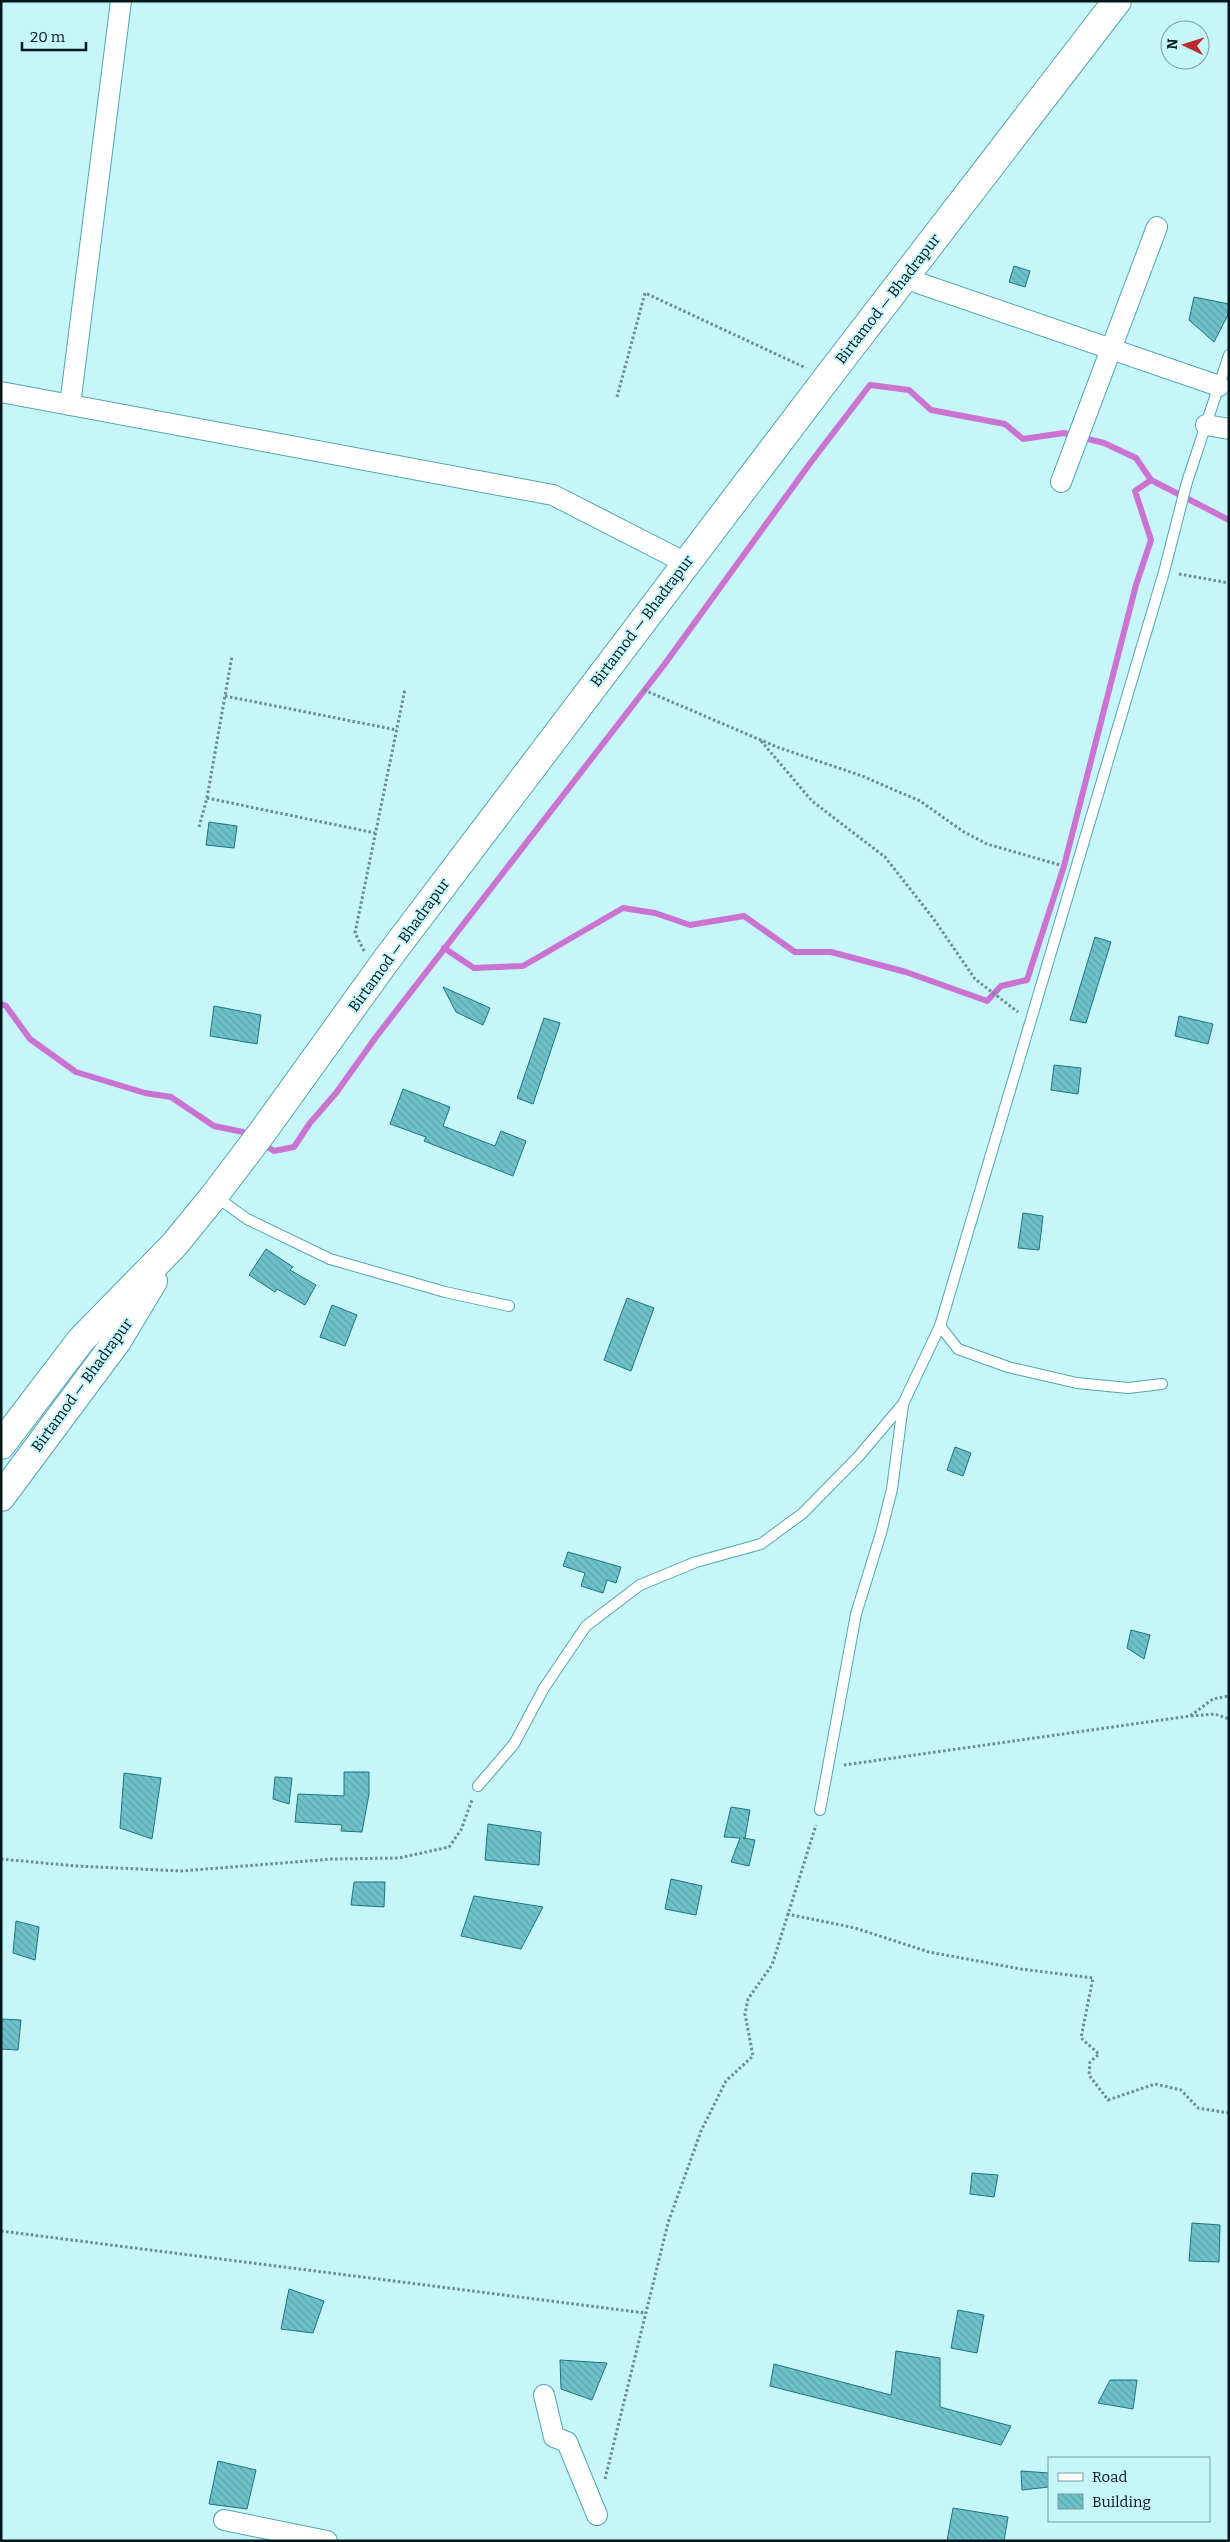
<svg xmlns="http://www.w3.org/2000/svg" width="1230" height="2542" viewBox="0 0 1230 2542" font-family="Bitter,serif">
	<style>
		.lines { fill: none; stroke-linecap: round; stroke-linejoin: round }
		.stream { stroke: #ca73d1; stroke-width: 6 }
		.building { fill: url(#building-back-hatch); stroke: #1d767f }
		.lane-casing { stroke: #54a6ae; stroke-width: 12 }
		.street-casing { stroke: #54a6ae; stroke-width: 22 }
		.primary-casing { stroke: #54a6ae; stroke-width: 30 }
		.path { stroke: #698d91; stroke-width: 3; stroke-dasharray: 2.5 2.5; stroke-linecap: butt }
		.lane { stroke: #fff; stroke-width: 10 }
		.street { stroke: #fff; stroke-width: 20 }
		.primary { stroke: #fff; stroke-width: 28 }
		.labels { text-anchor: middle; stroke-width: 4; stroke-linejoin: round; paint-order: stroke }
		.street-label { font-size: 15px; fill: #00181b; stroke: #c6f5fa }
	</style>
	<defs>
		<pattern id="building-back-hatch" width="6" height="6" patternUnits="userSpaceOnUse" patternTransform="scale(1.25)"><rect width="6" height="6" fill="#6fc1c9"/><path d="M-1 5l2 2M0 0l6 6M5-1l2 2" fill="none" stroke="#5ea5ac"/></pattern>
	</defs>
	<rect width="100%" height="100%" fill="#c6f5fa"/>
	<g class="lines">
		<g class="stream">
			<polyline points="444,948 474,968 523,966 623,908 655,913 690,925 744,916 795,952 831,952 906,972 987,1001 1001,986 1027,980 1064,866 1136,585 1151,540 1135,491 1151,480"/>
			<polyline points="1,1004 6,1006 30,1039 76,1072 145,1093 171,1097 214,1126 243,1132 250,1137"/>
			<polyline points="261,1143 274,1151 294,1147 310,1123 336,1093 376,1037 664,665 811,462 870,385 909,390 931,410 1005,424 1023,439 1064,433 1104,443 1136,458 1151,480 1229,520"/>
		</g>
	</g>
	<g class="building">
		<polygon points="1014,266 1030,271 1025,287 1009,282"/>
		<polygon points="1194,297 1229,304 1229,313 1214,342 1189,320"/>
		<polygon points="209,822 237,826 234,848 206,845"/>
		<polygon points="1095,937 1111,942 1086,1023 1070,1020"/>
		<polygon points="443,987 490,1008 483,1025 456,1012"/>
		<polygon points="214,1006 261,1015 257,1044 210,1036"/>
		<polygon points="1179,1016 1213,1024 1208,1044 1175,1036"/>
		<polygon points="544,1018 560,1023 533,1104 517,1098"/>
		<polygon points="1054,1065 1081,1068 1078,1094 1051,1090"/>
		<polygon points="403,1089 450,1107 443,1126 495,1146 501,1131 526,1141 513,1176 424,1141 426,1137 390,1124"/>
		<polygon points="1023,1213 1043,1216 1039,1250 1018,1248"/>
		<polygon points="266,1249 293,1267 290,1270 316,1285 305,1305 277,1289 275,1292 249,1275"/>
		<polygon points="627,1298 654,1308 631,1371 604,1360"/>
		<polygon points="332,1305 357,1315 345,1346 320,1337"/>
		<polygon points="955,1447 971,1453 963,1476 947,1470"/>
		<polygon points="568,1552 621,1567 616,1583 607,1580 603,1593 581,1586 585,1573 563,1566"/>
		<polygon points="1131,1630 1150,1635 1144,1659 1127,1648"/>
		<polygon points="344,1772 369,1772 369,1794 362,1832 341,1831 342,1825 295,1822 298,1794 344,1796"/>
		<polygon points="124,1773 161,1778 152,1839 120,1828"/>
		<polygon points="275,1777 292,1778 289,1804 273,1799"/>
		<polygon points="731,1807 750,1810 745,1838 743,1838 755,1840 749,1866 731,1862 740,1838 724,1837"/>
		<polygon points="488,1824 541,1832 539,1865 485,1860"/>
		<polygon points="671,1879 702,1886 696,1915 665,1909"/>
		<polygon points="354,1882 385,1882 384,1907 351,1905"/>
		<polygon points="474,1896 543,1907 521,1949 461,1936"/>
		<polygon points="16,1921 39,1927 35,1960 13,1953"/>
		<polygon points="1,2019 21,2020 18,2050 1,2049"/>
		<polygon points="972,2173 998,2175 994,2197 970,2194"/>
		<polygon points="1192,2223 1220,2225 1219,2262 1189,2261"/>
		<polygon points="289,2289 324,2301 313,2333 281,2329"/>
		<polygon points="958,2310 984,2315 977,2353 951,2348"/>
		<polygon points="896,2351 940,2358 940,2407 1011,2426 1001,2445 770,2386 774,2364 891,2395"/>
		<polygon points="560,2360 607,2363 592,2400 561,2389"/>
		<polygon points="1110,2380 1137,2380 1133,2409 1098,2403"/>
		<polygon points="218,2461 256,2470 247,2509 209,2504"/>
		<polygon points="1021,2471 1049,2473 1049,2487 1022,2490"/>
		<polygon points="953,2508 1008,2517 1004,2541 947,2541"/>
	</g>
	<g class="lines">
		<g class="lane-casing">
			<g id="lane">
				<polyline points="215,1196 247,1219 330,1259 445,1292 509,1306"/>
				<polyline points="940,1326 958,1349 1008,1367 1077,1383 1128,1388 1162,1384"/>
				<polyline points="478,1786 514,1744 544,1688 586,1626 640,1585 696,1562 761,1544 803,1513 858,1457 903,1404 940,1326 1164,572 1187,482 1229,355"/>
				<polyline points="820,1810 856,1614 881,1533 892,1489 903,1405"/>
			</g>
		</g>
		<g class="street-casing">
			<g id="street">
				<polyline points="904,278 1219,386"/>
				<polyline points="1,392 553,495 686,563"/>
				<polyline points="70,405 121,1"/>
				<polyline points="1206,425 1229,429"/>
				<polyline points="1061,482 1157,227"/>
				<polyline points="544,2395 554,2437 567,2442 597,2515"/>
				<polyline points="224,2520 327,2541"/>
			</g>
		</g>
		<g class="primary-casing">
			<g id="primary">
				<polyline points="1,1445 81,1340 174,1245 214,1196 261,1134 387,959 827,378 1117,1"/>
				<polyline points="1,1497 117,1341 153,1281"/>
			</g>
		</g>
		<g class="path">
			<polyline points="617,397 645,293 806,368"/>
			<polyline points="1179,574 1229,583"/>
			<polyline points="644,690 777,747 862,776 920,801 964,832 987,844 1060,865"/>
			<polyline points="225,696 397,730"/>
			<polyline points="761,741 812,801 885,857 933,918 975,979 1018,1012"/>
			<polyline points="207,798 232,656"/>
			<polyline points="199,827 207,798 375,833"/>
			<polyline points="364,951 355,933 405,689"/>
			<polyline points="1191,1716 1215,1714 1229,1719"/>
			<polyline points="844,1765 1190,1716 1213,1699 1229,1696"/>
			<polyline points="1,1859 76,1866 181,1871 333,1859 399,1858 449,1847 461,1830 472,1800"/>
			<polyline points="787,1914 855,1928 929,1952 1021,1969 1093,1978 1081,2038 1099,2054 1090,2062 1089,2075 1108,2100 1155,2084 1181,2090 1198,2108 1229,2113"/>
			<polyline points="1,2231 645,2313"/>
			<polyline points="605,2479 668,2223 701,2131 726,2081 753,2056 745,2014 748,1999 772,1965 816,1825"/>
		</g>
		<use href="#lane" class="lane"/>
		<use href="#street" class="street"/>
		<use href="#primary" class="primary"/>
	</g>
	<g class="labels">
		<g class="street-label">
			<text transform="translate(888 299) rotate(-52)" y="5">Birtamod — Bhadrapur</text>
			<text transform="translate(642 621) rotate(-53)" y="5">Birtamod — Bhadrapur</text>
			<text transform="translate(399 945) rotate(-54)" y="5">Birtamod — Bhadrapur</text>
			<text transform="translate(82 1385) rotate(-54)" y="5">Birtamod — Bhadrapur</text>
		</g>
	</g>
	<rect width="1230" height="2542" fill="none" stroke="#00181b" stroke-width="5"/>
	<rect x="1048" y="2457" width="162" height="65" fill="#c6f5fa" stroke="#779da1"/>
	<rect x="1058" y="2473" width="25" height="8" fill="#ffffff" stroke="#779da1"/>
	<text x="1092" y="2482" font-size="15" fill="#00181b">Road</text>
	<rect x="1058" y="2494" width="25" height="15" fill="url(#building-back-hatch)" stroke="#779da1"/>
	<text x="1092" y="2507" font-size="15" fill="#00181b">Building</text>
	<g transform="translate(1185 45) rotate(274)"><circle r="24" fill="#c6f5fa" stroke="#779da1"/>
	<path d="M0-4L9 19L0 12L-9 19Z" fill="#b9292f"/>
	<text y="-8" font-size="14" font-weight="bold" text-anchor="middle" fill="#00181b">N</text>
	</g>
	<path d="M22 42v8h64v-8" fill="none" stroke="#00181b" stroke-width="2.5"/>
	<text x="30" y="42" font-size="15" fill="#00181b" stroke="#c6f5fa" stroke-width="4" paint-order="stroke">20 m</text>
</svg>
